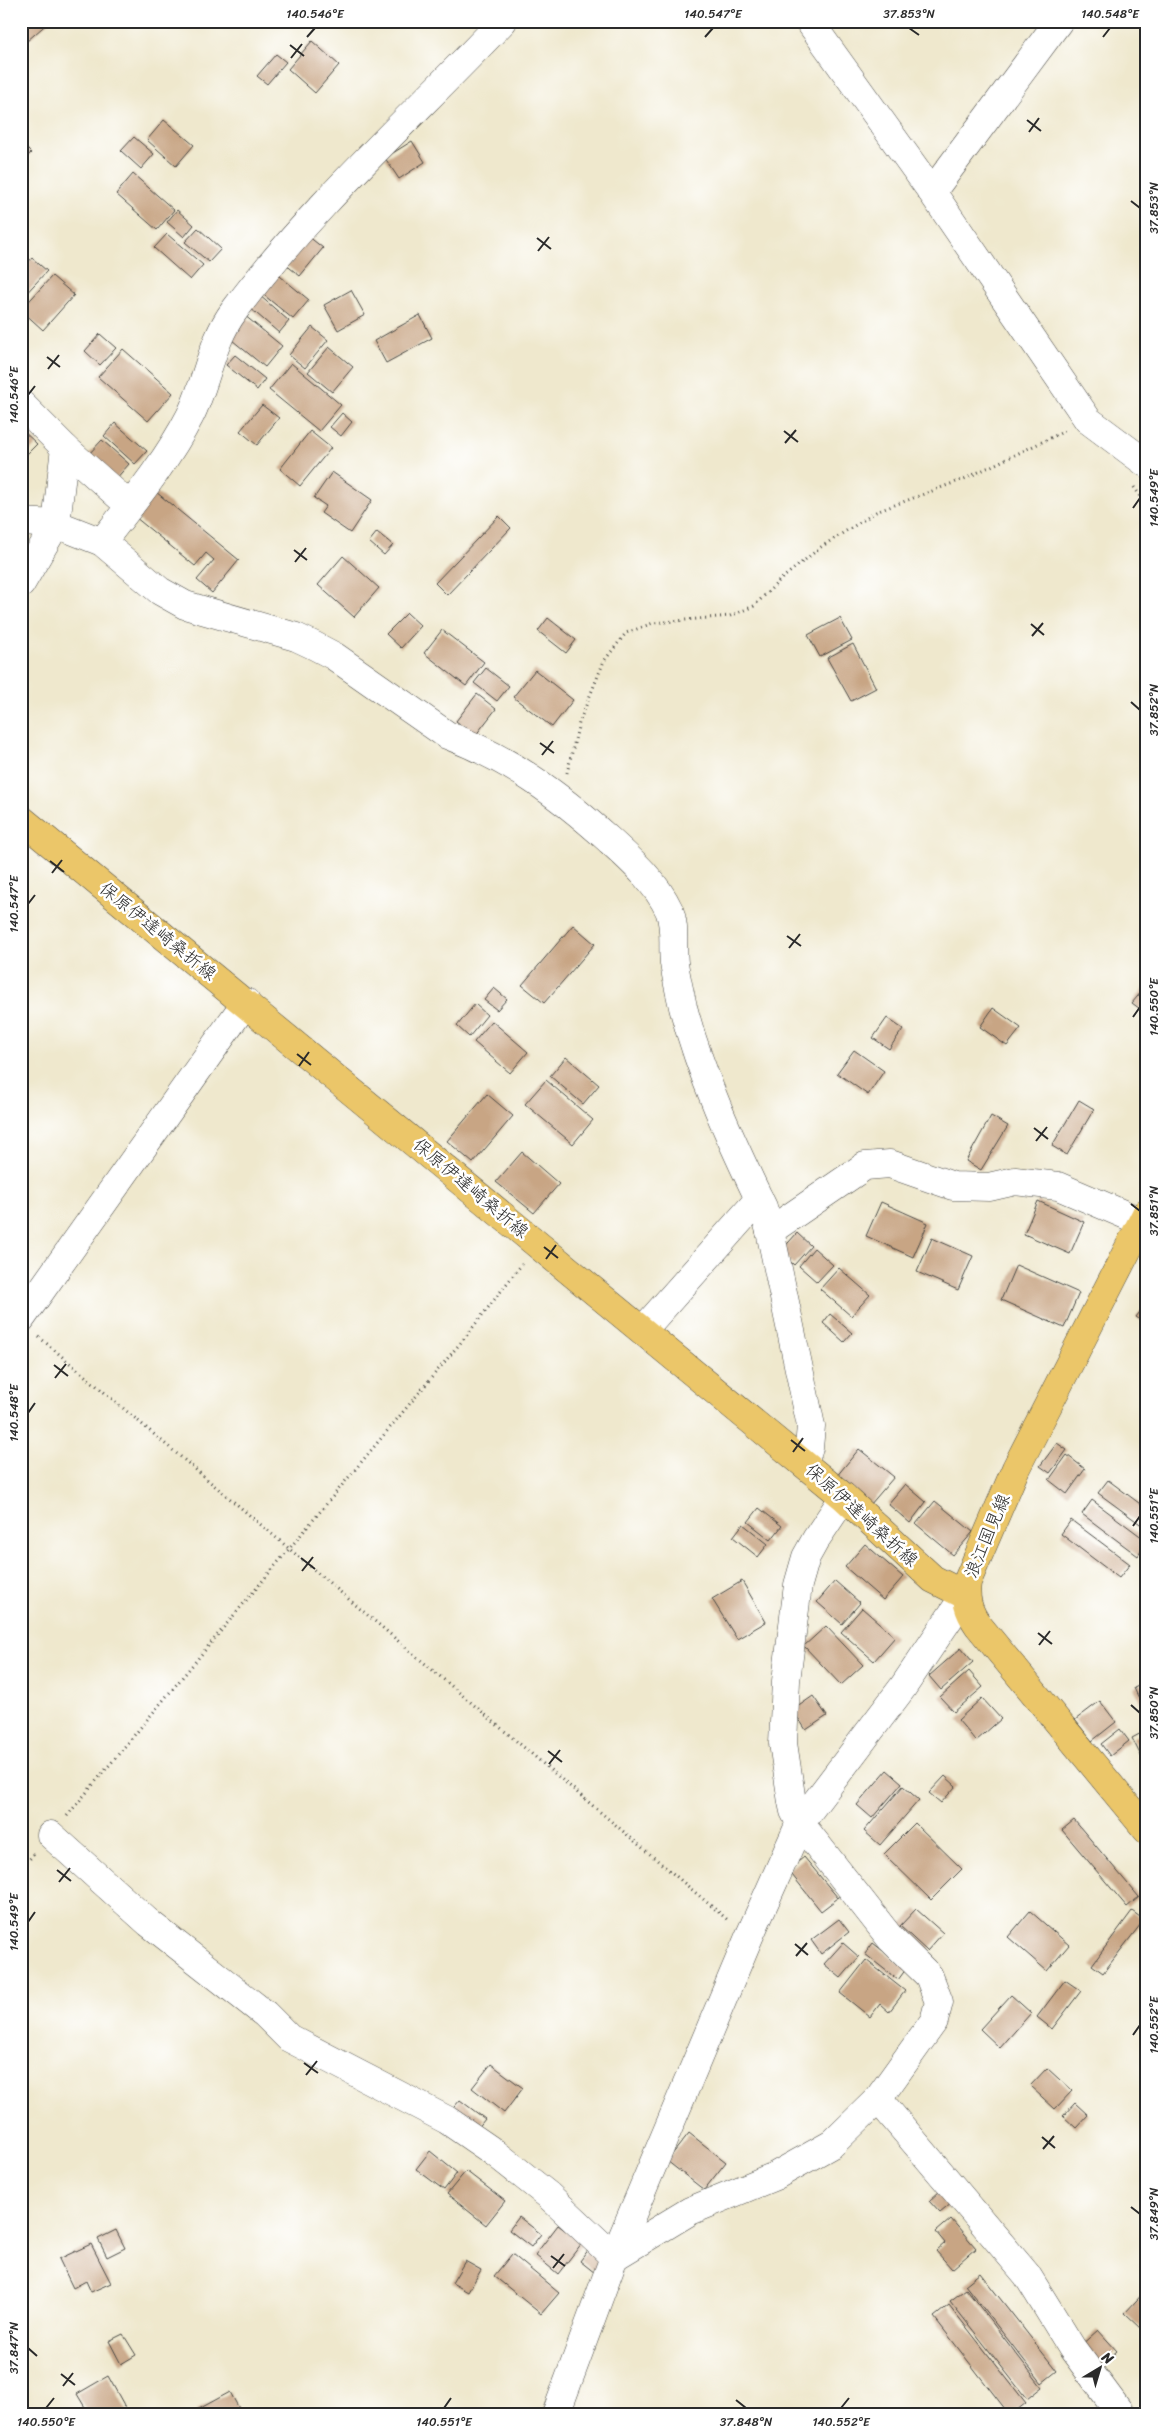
<svg xmlns="http://www.w3.org/2000/svg" width="1168" height="2435" viewBox="0 0 1168 2435" font-family="Sriracha,'Klee One',sans-serif">
	<style>
		.building { fill: #c8a584 }
		.lines { fill: none; stroke-linecap: round; stroke-linejoin: round }
		.minor-casing { stroke: #484743; stroke-width: 29 }
		.major-casing { stroke: #484743; stroke-width: 29 }
		.path { stroke: #484743; stroke-width: 3; stroke-dasharray: 1 4; stroke-linecap: butt }
		.minor { stroke: #fff; stroke-width: 28 }
		.major { stroke: #ebc669; stroke-width: 28 }
		.ticks { fill: none; stroke: #2b2b2b; stroke-width: 2 }
		.labels { text-anchor: middle; stroke-width: 5; stroke-linejoin: round; paint-order: stroke }
		.street-label { font-size: 18px; fill: #2b2b2b; stroke: #fff }
		.neatline { fill: none; stroke: #2b2b2b; stroke-width: 2 }
		.ticks-label { font-size: 12px; text-anchor: middle; fill: #2b2b2b }
	</style>
	<rect width="100%" height="100%" fill="#fff"/>
	<filter id="ink" filterUnits="userSpaceOnUse"><feTurbulence type="fractalNoise" baseFrequency=".02" numOctaves="2"/><feDisplacementMap in="SourceGraphic" scale="10" xChannelSelector="R" yChannelSelector="G"/><feConvolveMatrix kernelMatrix="1 2 1 2 8 2 1 2 1" color-interpolation-filters="sRGB"/></filter>
	<filter id="wash" filterUnits="userSpaceOnUse"><feTurbulence type="fractalNoise" baseFrequency=".0096" numOctaves="4" result="noise"/><feDisplacementMap in="SourceGraphic" scale="20" xChannelSelector="R" yChannelSelector="G"/><feGaussianBlur stdDeviation="1.12" result="paint"/><feColorMatrix in="noise" values="0 0 0 0 0 0 0 0 0 0 0 0 0 0 0 0 0 1.4 0 .05"/><feComposite in="paint" operator="in"/></filter>
	<g filter="url(#wash)">
		<rect width="100%" height="100%" fill="#efe8cd"/>
		<g id="blocks">
			<g class="building">
				<polygon points="21,21 50,21 27,41 21,35"/>
				<polygon points="312,41 339,65 315,93 288,69"/>
				<polygon points="276,54 286,62 267,84 257,76"/>
				<polygon points="164,120 194,145 176,166 147,140"/>
				<polygon points="134,137 154,154 141,169 121,151"/>
				<polygon points="412,141 425,162 399,179 385,158"/>
				<polygon points="21,143 31,153 21,162"/>
				<polygon points="133,174 174,210 157,230 116,194"/>
				<polygon points="177,210 194,225 184,237 167,222"/>
				<polygon points="198,228 221,249 209,262 185,242"/>
				<polygon points="167,234 203,265 190,280 154,248"/>
				<polygon points="308,236 323,248 300,276 285,264"/>
				<polygon points="32,258 47,271 21,299 21,270"/>
				<polygon points="275,272 309,300 293,319 259,291"/>
				<polygon points="52,276 74,295 43,330 21,310"/>
				<polygon points="351,290 365,315 338,330 324,305"/>
				<polygon points="259,295 289,321 279,333 249,307"/>
				<polygon points="244,315 282,346 265,367 227,336"/>
				<polygon points="420,315 432,338 386,363 374,341"/>
				<polygon points="21,318 27,323 21,329"/>
				<polygon points="312,327 328,340 305,368 289,355"/>
				<polygon points="100,334 116,348 100,365 85,351"/>
				<polygon points="329,347 353,367 332,392 308,372"/>
				<polygon points="123,349 173,393 148,421 98,377"/>
				<polygon points="235,355 265,379 257,390 226,365"/>
				<polygon points="291,363 341,405 319,431 269,390"/>
				<polygon points="262,405 279,418 257,445 240,431"/>
				<polygon points="342,413 352,422 341,436 330,427"/>
				<polygon points="115,423 147,451 135,464 104,436"/>
				<polygon points="21,429 37,444 21,460"/>
				<polygon points="310,431 331,448 300,486 280,469"/>
				<polygon points="102,440 129,464 115,480 88,455"/>
				<polygon points="332,472 372,500 350,533 321,513 326,506 314,498"/>
				<polygon points="156,492 239,560 212,593 197,580 214,560 206,553 195,566 135,517"/>
				<polygon points="499,516 511,528 447,595 435,583"/>
				<polygon points="377,532 393,545 384,555 369,542"/>
				<polygon points="343,556 379,588 354,617 318,585"/>
				<polygon points="407,613 421,626 401,648 386,634"/>
				<polygon points="548,618 576,640 566,653 538,631"/>
				<polygon points="840,618 852,640 820,657 808,635"/>
				<polygon points="442,630 484,662 466,686 424,653"/>
				<polygon points="853,644 876,688 851,701 827,658"/>
				<polygon points="486,668 509,686 497,701 474,683"/>
				<polygon points="535,670 573,700 552,727 513,697"/>
				<polygon points="477,694 496,709 475,736 456,721"/>
				<polygon points="573,925 595,944 544,1003 522,985"/>
				<polygon points="1147,985 1147,1014 1132,1003"/>
				<polygon points="494,988 507,999 497,1010 484,1000"/>
				<polygon points="475,1004 487,1015 469,1037 457,1026"/>
				<polygon points="993,1008 1021,1028 1007,1046 980,1027"/>
				<polygon points="887,1018 903,1029 889,1049 873,1038"/>
				<polygon points="492,1021 528,1052 510,1073 474,1042"/>
				<polygon points="854,1050 884,1071 868,1095 837,1073"/>
				<polygon points="566,1057 599,1085 583,1104 550,1076"/>
				<polygon points="546,1080 593,1120 573,1144 525,1104"/>
				<polygon points="487,1094 513,1116 473,1163 447,1141"/>
				<polygon points="1079,1100 1094,1109 1067,1155 1052,1146"/>
				<polygon points="991,1116 1008,1126 981,1170 966,1161"/>
				<polygon points="522,1152 559,1184 534,1213 496,1182"/>
				<polygon points="1038,1201 1084,1222 1070,1254 1024,1234"/>
				<polygon points="881,1202 928,1223 913,1257 866,1236"/>
				<polygon points="797,1233 811,1246 794,1265 780,1252"/>
				<polygon points="932,1238 973,1256 958,1290 917,1272"/>
				<polygon points="814,1248 833,1265 817,1282 799,1266"/>
				<polygon points="1016,1265 1079,1293 1064,1328 1001,1300"/>
				<polygon points="839,1268 870,1295 851,1316 820,1289"/>
				<polygon points="1146,1304 1147,1304 1147,1324 1136,1317"/>
				<polygon points="830,1314 852,1333 844,1342 823,1323"/>
				<polygon points="1057,1443 1067,1450 1050,1473 1040,1466"/>
				<polygon points="859,1449 894,1477 870,1505 836,1477"/>
				<polygon points="1067,1455 1085,1469 1067,1494 1049,1480"/>
				<polygon points="1108,1480 1147,1509 1147,1529 1098,1493"/>
				<polygon points="905,1484 926,1502 910,1523 888,1504"/>
				<polygon points="1092,1500 1147,1541 1138,1556 1082,1514"/>
				<polygon points="935,1501 973,1532 953,1555 916,1524"/>
				<polygon points="759,1508 782,1526 771,1540 748,1522"/>
				<polygon points="1071,1520 1130,1564 1119,1578 1061,1534"/>
				<polygon points="743,1524 768,1544 758,1557 733,1537"/>
				<polygon points="865,1544 903,1577 883,1600 845,1567"/>
				<polygon points="742,1581 766,1622 737,1639 712,1599"/>
				<polygon points="835,1581 860,1603 842,1624 817,1602"/>
				<polygon points="862,1608 895,1637 874,1661 841,1632"/>
				<polygon points="826,1626 863,1665 841,1685 804,1646"/>
				<polygon points="961,1648 973,1662 941,1690 929,1676"/>
				<polygon points="969,1671 983,1687 954,1712 940,1697"/>
				<polygon points="1147,1682 1147,1715 1134,1688"/>
				<polygon points="813,1696 827,1716 806,1730 793,1710"/>
				<polygon points="982,1698 1001,1719 976,1741 958,1720"/>
				<polygon points="1100,1701 1116,1722 1092,1741 1075,1720"/>
				<polygon points="1120,1729 1129,1741 1110,1756 1101,1744"/>
				<polygon points="1147,1730 1147,1768 1132,1738"/>
				<polygon points="887,1770 902,1783 872,1818 857,1805"/>
				<polygon points="945,1776 956,1786 941,1803 929,1793"/>
				<polygon points="903,1786 919,1800 880,1845 864,1831"/>
				<polygon points="1074,1820 1139,1897 1127,1907 1062,1830"/>
				<polygon points="915,1823 962,1869 931,1900 884,1854"/>
				<polygon points="804,1857 838,1898 821,1911 788,1870"/>
				<polygon points="916,1909 943,1933 927,1951 900,1926"/>
				<polygon points="1030,1911 1069,1945 1047,1971 1008,1937"/>
				<polygon points="1132,1911 1144,1920 1103,1973 1092,1965"/>
				<polygon points="839,1919 849,1932 821,1954 811,1940"/>
				<polygon points="843,1943 859,1957 841,1978 824,1964"/>
				<polygon points="873,1943 906,1969 898,1980 865,1954"/>
				<polygon points="866,1960 905,1991 889,2012 880,2004 870,2017 840,1993"/>
				<polygon points="1065,1980 1081,1991 1052,2029 1037,2017"/>
				<polygon points="1011,1995 1031,2013 1000,2048 980,2029"/>
				<polygon points="491,2064 523,2088 504,2113 472,2088"/>
				<polygon points="1047,2068 1072,2091 1055,2109 1030,2086"/>
				<polygon points="460,2100 485,2119 474,2133 449,2113"/>
				<polygon points="1075,2103 1088,2115 1076,2128 1063,2116"/>
				<polygon points="689,2133 726,2162 704,2190 667,2161"/>
				<polygon points="430,2151 457,2173 444,2190 416,2169"/>
				<polygon points="466,2171 505,2201 486,2225 447,2194"/>
				<polygon points="941,2190 952,2203 940,2213 929,2201"/>
				<polygon points="519,2217 541,2234 531,2247 509,2230"/>
				<polygon points="951,2219 976,2248 952,2269 936,2251 945,2243 936,2232"/>
				<polygon points="558,2225 582,2243 558,2274 535,2255"/>
				<polygon points="116,2230 125,2248 107,2257 98,2239"/>
				<polygon points="91,2244 111,2283 91,2292 86,2281 73,2288 59,2259"/>
				<polygon points="589,2249 604,2261 595,2273 580,2261"/>
				<polygon points="512,2254 559,2293 541,2314 494,2276"/>
				<polygon points="465,2261 481,2270 468,2292 452,2283"/>
				<polygon points="980,2273 1057,2371 1042,2383 965,2285"/>
				<polygon points="966,2289 1042,2387 1027,2399 950,2301"/>
				<polygon points="1147,2289 1147,2324 1142,2329 1125,2313"/>
				<polygon points="949,2305 1026,2403 1012,2414 1009,2414 934,2317"/>
				<polygon points="1098,2330 1117,2351 1099,2367 1080,2346"/>
				<polygon points="123,2334 136,2355 121,2364 109,2341"/>
				<polygon points="108,2376 129,2414 89,2414 77,2394"/>
				<polygon points="230,2392 242,2414 199,2414 197,2410"/>
			</g>
		</g>
	</g>
	<g filter="url(#ink)">
		<use href="#blocks" fill-opacity="0" stroke="#484743" stroke-width="1"/>
		<g class="lines">
			<g class="minor-casing">
				<g id="minor">
					<polyline points="809,21 932,192 1088,420 1147,464"/>
					<polyline points="932,192 1059,21"/>
					<polyline points="21,404 65,448 56,524 21,584"/>
					<polyline points="65,448 130,506"/>
					<path d="M21 522 56 524 102 542 160 591 185 605 296 637 313 645 334 656 447 735C510 759 558 794 608 839 631 860 656 882 669 910 676 927 672 945 674 963 676 977 680 993 683 1007 701 1076 732 1143 763 1207L770 1231 811 1426 809 1448 804 1463"/>
					<path d="M102 542C133 502 167 461 190 416 207 382 211 342 234 311 313 205 412 117 503 21"/>
					<polyline points="770,1231 865,1166 890,1164 953,1186 989,1187 1015,1181 1058,1186 1142,1222"/>
					<polyline points="21,1319 246,1002"/>
					<polyline points="643,1330 759,1199"/>
					<polyline points="51,1835 149,1923 265,2014 289,2038 447,2120 495,2153 548,2195 614,2257 690,2211 775,2176 832,2144 878,2099 934,2021 939,2002 929,1976 891,1939 800,1823 794,1811 792,1802 783,1743 786,1681 798,1585 806,1557 816,1539 844,1497"/>
					<polyline points="878,2099 1027,2275 1072,2348 1121,2414"/>
					<polyline points="556,2414 614,2257 749,1937 800,1823 903,1687 965,1595"/>
				</g>
			</g>
			<g class="major-casing">
				<g id="major">
					<polyline points="21,819 844,1497 933,1579 965,1595"/>
					<path d="M1147 1212 1016 1468 967 1582C965 1599 968 1611 978 1625L1147 1830"/>
				</g>
			</g>
			<g class="path">
				<polyline points="1134,487 1147,506"/>
				<polyline points="567,773 579,723 604,661 626,633 653,623 730,616 754,606 780,580 821,547 876,512 964,479 1065,431"/>
				<polyline points="39,1337 729,1921"/>
				<polyline points="67,1816 467,1335 522,1264"/>
				<polyline points="23,1866 35,1853"/>
			</g>
			<use href="#minor" class="minor"/>
			<use href="#major" class="major"/>
		</g>
	</g>
	<path class="ticks" d="M909 28 919 35M307 37 315 28M705 37 713 28M1103 37 1110 28M290 45 304 56M291 58 302 44M1027 120 1041 131M1029 132 1039 118M1131 201 1140 208M537 238 551 249M538 251 549 237M47 357 60 367M48 369 59 355M28 395 35 386M784 431 798 442M785 443 796 430M1133 508 1140 498M294 550 307 560M295 562 306 548M1031 624 1044 635M1032 636 1043 623M1131 702 1140 710M540 743 554 753M542 755 553 741M50 861 64 872M52 873 62 860M28 904 35 895M787 936 801 946M789 948 800 934M1133 1017 1140 1007M297 1054 311 1065M299 1066 309 1052M1034 1128 1048 1139M1036 1141 1047 1127M1131 1204 1140 1211M544 1247 558 1258M546 1259 556 1245M54 1365 68 1376M55 1378 66 1364M28 1413 35 1403M791 1440 805 1451M793 1452 803 1438M1133 1526 1140 1516M301 1558 315 1569M302 1571 313 1557M1038 1633 1052 1644M1039 1645 1050 1631M1131 1705 1140 1713M548 1751 562 1762M549 1764 560 1750M57 1870 71 1881M59 1882 70 1868M28 1922 35 1912M795 1944 808 1955M796 1956 807 1943M1133 2035 1140 2025M304 2063 318 2073M306 2075 317 2061M1042 2137 1055 2148M1043 2149 1054 2136M1131 2207 1140 2214M551 2256 565 2266M553 2268 564 2254M28 2348 37 2356M61 2374 75 2385M63 2386 73 2373M736 2400 746 2408M46 2408 54 2398M444 2408 451 2398M841 2408 849 2398"/>
	<g class="labels">
		<g class="street-label">
			<text transform="translate(158 931) rotate(39)" y="6">保原伊達崎桑折線</text>
			<text transform="translate(471 1188) rotate(40)" y="6">保原伊達崎桑折線</text>
			<text transform="translate(862 1515) rotate(42)" y="6">保原伊達崎桑折線</text>
			<text transform="translate(987 1536) rotate(-67)" y="6">浪江国見線</text>
		</g>
	</g>
	<rect width="1168" height="2435" fill="none" stroke="#fff" stroke-width="55"/>
	<g transform="translate(1100 2368) rotate(38)" stroke="#ffffff" stroke-width="4" paint-order="stroke">
	<path d="M0-4L9 19L0 12L-9 19Z" fill="#2b2b2b"/>
	<text y="-8" font-size="14" font-weight="bold" text-anchor="middle" fill="#2b2b2b">N</text>
	</g>
	<rect x="28" y="28" width="1112" height="2380" class="neatline"/>
	<g class="ticks-label">
		<text x="315" y="18">140.546°E</text>
		<text x="713" y="18">140.547°E</text>
		<text x="909" y="18">37.853°N</text>
		<text x="1110" y="18">140.548°E</text>
		<text transform="translate(1154 208) rotate(-90)" y="4">37.853°N</text>
		<text transform="translate(14 395) rotate(-90)" y="4">140.546°E</text>
		<text transform="translate(1154 498) rotate(-90)" y="4">140.549°E</text>
		<text transform="translate(1154 710) rotate(-90)" y="4">37.852°N</text>
		<text transform="translate(14 904) rotate(-90)" y="4">140.547°E</text>
		<text transform="translate(1154 1007) rotate(-90)" y="4">140.550°E</text>
		<text transform="translate(1154 1211) rotate(-90)" y="4">37.851°N</text>
		<text transform="translate(14 1413) rotate(-90)" y="4">140.548°E</text>
		<text transform="translate(1154 1516) rotate(-90)" y="4">140.551°E</text>
		<text transform="translate(1154 1713) rotate(-90)" y="4">37.850°N</text>
		<text transform="translate(14 1922) rotate(-90)" y="4">140.549°E</text>
		<text transform="translate(1154 2025) rotate(-90)" y="4">140.552°E</text>
		<text transform="translate(1154 2214) rotate(-90)" y="4">37.849°N</text>
		<text transform="translate(14 2348) rotate(-90)" y="4">37.847°N</text>
		<text x="46" y="2426">140.550°E</text>
		<text x="444" y="2426">140.551°E</text>
		<text x="746" y="2426">37.848°N</text>
		<text x="841" y="2426">140.552°E</text>
	</g>
</svg>
